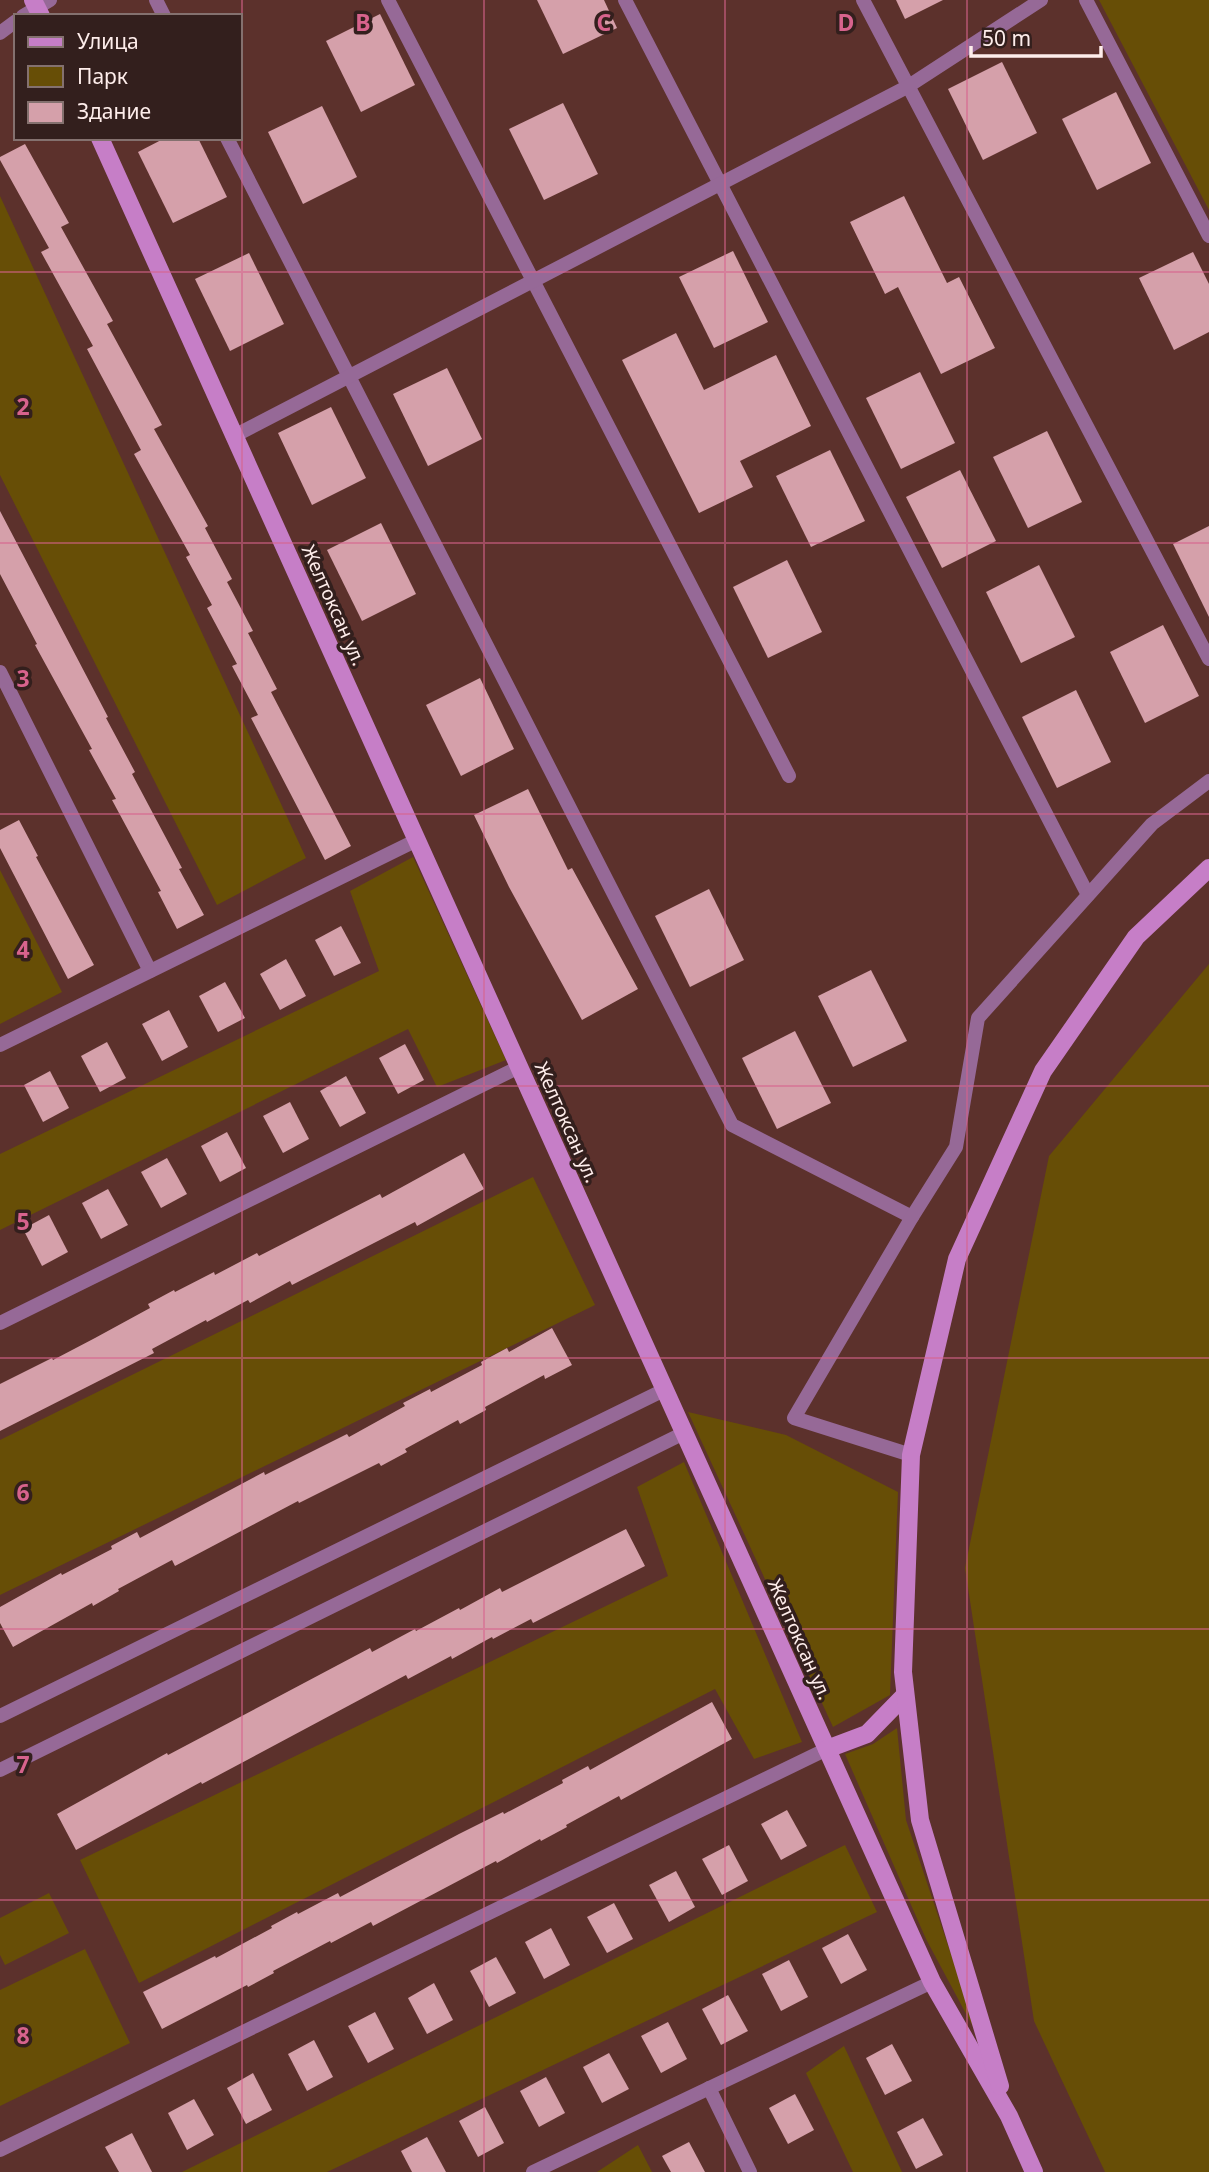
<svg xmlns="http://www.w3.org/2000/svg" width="1209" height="2172" viewBox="0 0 1209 2172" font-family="'Noto Sans',sans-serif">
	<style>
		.green { fill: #674e06 }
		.building { fill: #d5a0aa }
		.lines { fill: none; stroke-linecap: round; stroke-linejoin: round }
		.street { stroke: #966997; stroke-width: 14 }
		.secondary { stroke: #c67ec7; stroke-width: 18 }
		.grid { fill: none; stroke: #d7638d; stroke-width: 2; stroke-opacity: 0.55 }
		.labels { text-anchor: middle; stroke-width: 7; stroke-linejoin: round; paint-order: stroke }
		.street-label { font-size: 19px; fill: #feedeb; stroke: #331f1d }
		.grid-label { font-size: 23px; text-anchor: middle; font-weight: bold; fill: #d7638d; stroke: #331f1d; stroke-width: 7; stroke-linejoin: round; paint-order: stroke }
	</style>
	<rect width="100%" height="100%" fill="#5c312c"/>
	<g class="green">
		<polygon points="1099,0 1209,0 1209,210"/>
		<polygon points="0,196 306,858 217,905 0,475"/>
		<polygon points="413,857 506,1060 437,1087 408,1029 0,1230 0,1154 379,971 350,891"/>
		<polygon points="0,870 62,992 0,1024"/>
		<polygon points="1209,964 1209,2172 1105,2172 1034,2021 965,1568 1049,1156"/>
		<polygon points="533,1177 595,1305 0,1595 0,1440"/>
		<polygon points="688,1412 786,1435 898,1492 890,1695 833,1727"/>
		<polygon points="684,1462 802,1742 754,1759 715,1689 139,1983 80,1860 668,1576 637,1487"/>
		<polygon points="897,1728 906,1820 979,2038 926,1939 845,1754 873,1744"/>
		<polygon points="845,1845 877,1912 327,2172 182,2172"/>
		<polygon points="49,1893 69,1933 5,1965 0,1955 0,1918"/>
		<polygon points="85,1949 130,2043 0,2106 0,1990"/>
		<polygon points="844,2046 902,2172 853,2172 806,2073"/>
		<polygon points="638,2145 652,2172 597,2172"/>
	</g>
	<g class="building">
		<polygon points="537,0 604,0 617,28 563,54"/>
		<polygon points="896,0 943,0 905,19"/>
		<polygon points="380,14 415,85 361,112 326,41"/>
		<polygon points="1002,62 1037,133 983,160 948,89"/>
		<polygon points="1116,92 1151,163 1097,190 1062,119"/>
		<polygon points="563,103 598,174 544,200 509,129"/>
		<polygon points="322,106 357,177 303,204 268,132"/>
		<polygon points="165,138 198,138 227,197 173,223 138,152"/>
		<polygon points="25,144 69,223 61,227 113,321 107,324 162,425 154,429 208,526 205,528 232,579 227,582 253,631 248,633 277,689 271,692 351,846 325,860 251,718 258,715 232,666 237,664 207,608 212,605 186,557 190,555 134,454 141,450 87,349 93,346 41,252 49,248 0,160 0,157"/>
		<polygon points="904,196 947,283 959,277 995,348 941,374 898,287 885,294 850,222"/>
		<polygon points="733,251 768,322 714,348 679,277"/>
		<polygon points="1193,252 1209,284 1209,332 1174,350 1139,278"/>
		<polygon points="249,253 284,324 230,351 195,279"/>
		<polygon points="676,333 704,390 776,355 811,426 740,461 753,487 699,513 622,360"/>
		<polygon points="447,368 482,439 428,466 393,394"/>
		<polygon points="920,372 955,443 901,469 866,398"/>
		<polygon points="331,407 366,478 312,505 278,433"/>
		<polygon points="1047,431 1082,502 1028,528 993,457"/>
		<polygon points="830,450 865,521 811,547 776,476"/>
		<polygon points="960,470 996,541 942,568 906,497"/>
		<polygon points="0,511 108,717 106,718 135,772 132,774 182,868 179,869 204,915 177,929 158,892 161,891 112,800 116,799 89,750 92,749 35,645 37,644 0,574"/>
		<polygon points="381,523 416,594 362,621 327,550"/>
		<polygon points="1209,526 1209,617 1173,544"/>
		<polygon points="787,560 822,632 768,658 733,587"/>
		<polygon points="1039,565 1075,637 1021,663 986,592"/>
		<polygon points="1163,625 1199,696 1145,723 1110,652"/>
		<polygon points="480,678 514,749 461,776 426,705"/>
		<polygon points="1076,690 1111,762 1057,788 1022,717"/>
		<polygon points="528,789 568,870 572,868 638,989 582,1020 509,887 474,815"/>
		<polygon points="19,820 38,856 36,857 94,965 68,979 0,848 0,830"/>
		<polygon points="709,889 744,960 690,987 655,916"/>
		<polygon points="341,926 361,963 334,976 315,940"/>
		<polygon points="286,959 306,996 280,1010 260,974"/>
		<polygon points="871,970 907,1041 853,1067 818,996"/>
		<polygon points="225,982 245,1018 218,1032 199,996"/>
		<polygon points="169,1010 188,1047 162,1061 142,1024"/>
		<polygon points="795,1031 831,1103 777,1129 742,1058"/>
		<polygon points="107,1042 126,1078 100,1092 81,1056"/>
		<polygon points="405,1044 424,1080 398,1094 379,1058"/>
		<polygon points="50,1071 69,1108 43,1122 24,1085"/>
		<polygon points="346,1076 366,1113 340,1127 320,1091"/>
		<polygon points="290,1102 309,1139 283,1153 263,1116"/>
		<polygon points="227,1132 246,1168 220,1182 201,1146"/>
		<polygon points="464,1153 484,1189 417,1226 415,1222 292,1285 290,1281 250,1303 248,1300 207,1322 206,1320 152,1349 154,1353 0,1431 0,1384 52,1358 53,1360 95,1338 150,1308 148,1304 174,1290 175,1292 214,1272 215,1275 257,1253 259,1256 380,1194 382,1198"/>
		<polygon points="167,1158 187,1194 161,1208 141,1172"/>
		<polygon points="108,1189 128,1225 101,1239 82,1203"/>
		<polygon points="49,1215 68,1252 42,1266 23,1229"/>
		<polygon points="552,1328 572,1365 545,1379 544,1375 485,1407 486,1410 460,1424 458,1420 405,1449 407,1452 381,1466 379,1463 299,1503 298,1501 175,1566 172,1560 118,1589 119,1591 93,1606 92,1603 13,1647 0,1623 0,1607 61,1573 62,1575 112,1549 111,1546 137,1532 140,1538 264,1472 265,1475 347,1434 349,1437 405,1406 403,1403 430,1389 431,1392 482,1365 481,1362 507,1348 509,1352"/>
		<polygon points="626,1529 645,1566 533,1623 531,1619 493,1639 492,1637 452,1659 451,1656 408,1679 406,1675 202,1784 201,1782 76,1850 57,1814 167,1753 168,1755 370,1648 372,1652 415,1629 416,1631 459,1608 460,1610 500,1588 502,1592"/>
		<polygon points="712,1702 732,1739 621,1800 619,1796 566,1825 567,1827 541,1841 540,1839 497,1863 496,1861 373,1926 371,1922 331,1943 330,1941 273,1971 274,1973 248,1987 247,1985 162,2029 143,1992 215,1956 216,1958 272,1928 271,1926 297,1912 298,1914 338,1893 340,1897 459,1834 503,1812 504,1814 563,1783 562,1780 588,1766 590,1770"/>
		<polygon points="787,1810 807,1846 781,1860 761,1824"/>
		<polygon points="729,1845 748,1881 722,1895 702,1859"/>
		<polygon points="676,1871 695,1907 669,1922 649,1885"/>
		<polygon points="614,1903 633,1939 607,1953 587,1917"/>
		<polygon points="551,1928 570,1965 544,1979 525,1942"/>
		<polygon points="848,1934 867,1970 841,1984 822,1948"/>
		<polygon points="496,1957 516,1993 489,2007 470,1971"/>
		<polygon points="789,1960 808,1997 781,2011 762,1974"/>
		<polygon points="434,1983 453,2020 427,2034 408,1998"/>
		<polygon points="728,1995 748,2031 721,2045 702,2009"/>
		<polygon points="375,2012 394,2049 368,2063 348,2026"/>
		<polygon points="668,2022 687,2059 661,2073 641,2036"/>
		<polygon points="314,2040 333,2077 307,2091 288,2054"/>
		<polygon points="892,2044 912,2081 885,2095 866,2058"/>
		<polygon points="609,2053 629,2089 602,2103 583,2067"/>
		<polygon points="253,2073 272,2110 246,2124 227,2088"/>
		<polygon points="546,2077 565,2113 539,2127 520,2091"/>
		<polygon points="795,2094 814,2130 788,2144 769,2108"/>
		<polygon points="194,2099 214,2135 187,2150 168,2113"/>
		<polygon points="485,2107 504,2143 478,2157 459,2121"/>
		<polygon points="923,2118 943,2155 916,2169 897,2132"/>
		<polygon points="132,2133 152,2172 119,2172 105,2147"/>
		<polygon points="427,2137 446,2172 412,2172 401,2151"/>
		<polygon points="689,2142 705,2172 671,2172 662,2156"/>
	</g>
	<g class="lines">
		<g class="street">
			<polyline points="156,0 164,16"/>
			<polyline points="388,0 789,776"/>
			<polyline points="625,0 1088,895"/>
			<polyline points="863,0 1209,659"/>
			<polyline points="1086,0 1209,236"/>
			<polyline points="23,16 50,0"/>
			<polyline points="0,33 16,21"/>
			<polyline points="227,138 732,1125 912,1217"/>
			<polyline points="234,436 907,87 1041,0"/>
			<polyline points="0,672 150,971"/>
			<polyline points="0,1045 417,840"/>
			<polyline points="0,1323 519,1067"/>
			<polyline points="911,1455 794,1418 912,1217 956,1147 978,1018 1152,824 1209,781"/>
			<polyline points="0,1716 664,1390"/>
			<polyline points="0,1770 684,1433"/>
			<polyline points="709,2088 750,2172"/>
			<polyline points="0,2150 827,1749"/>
			<polyline points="533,2172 932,1982"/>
		</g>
		<g class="secondary">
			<polyline points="33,0 41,16"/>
			<polyline points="100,138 932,1982 1009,2116 1034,2172"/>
			<polyline points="827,1749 867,1734 905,1695"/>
			<polyline points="1000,2086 920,1820 903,1672 911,1455 957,1259 1043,1071 1136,937 1209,868"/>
		</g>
	</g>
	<path class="grid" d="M242 0V2172M484 0V2172M725 0V2172M967 0V2172M0 272H1209M0 543H1209M0 814H1209M0 1086H1209M0 1358H1209M0 1629H1209M0 1900H1209"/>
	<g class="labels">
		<g class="street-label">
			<text transform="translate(334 605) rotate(66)" y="7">Желтоксан ул.</text>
			<text transform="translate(567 1122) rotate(66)" y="7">Желтоксан ул.</text>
			<text transform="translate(800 1639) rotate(66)" y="7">Желтоксан ул.</text>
		</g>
	</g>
	<g class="grid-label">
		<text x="363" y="31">B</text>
		<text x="604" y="31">C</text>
		<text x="846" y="31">D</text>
		<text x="23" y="415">2</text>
		<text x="23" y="687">3</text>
		<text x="23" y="958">4</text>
		<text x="23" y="1230">5</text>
		<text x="23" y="1501">6</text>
		<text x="23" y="1773">7</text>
		<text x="23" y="2044">8</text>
	</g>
	<rect x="14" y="14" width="228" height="126" fill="#331f1d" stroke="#84716f" stroke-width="2"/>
	<rect x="28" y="37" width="35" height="10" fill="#c67ec7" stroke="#84716f" stroke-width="2"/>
	<text x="77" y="49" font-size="21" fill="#feedeb">Улица</text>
	<rect x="28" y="66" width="35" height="21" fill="#674e06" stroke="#84716f" stroke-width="2"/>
	<text x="77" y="84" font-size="21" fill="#feedeb">Парк</text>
	<rect x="28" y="102" width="35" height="21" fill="#d5a0aa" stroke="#84716f" stroke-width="2"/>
	<text x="77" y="119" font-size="21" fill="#feedeb">Здание</text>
	<path d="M971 46v10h130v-10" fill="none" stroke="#feedeb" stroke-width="3.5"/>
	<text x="982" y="46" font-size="21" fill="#feedeb" stroke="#331f1d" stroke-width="5" paint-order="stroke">50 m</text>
</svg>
